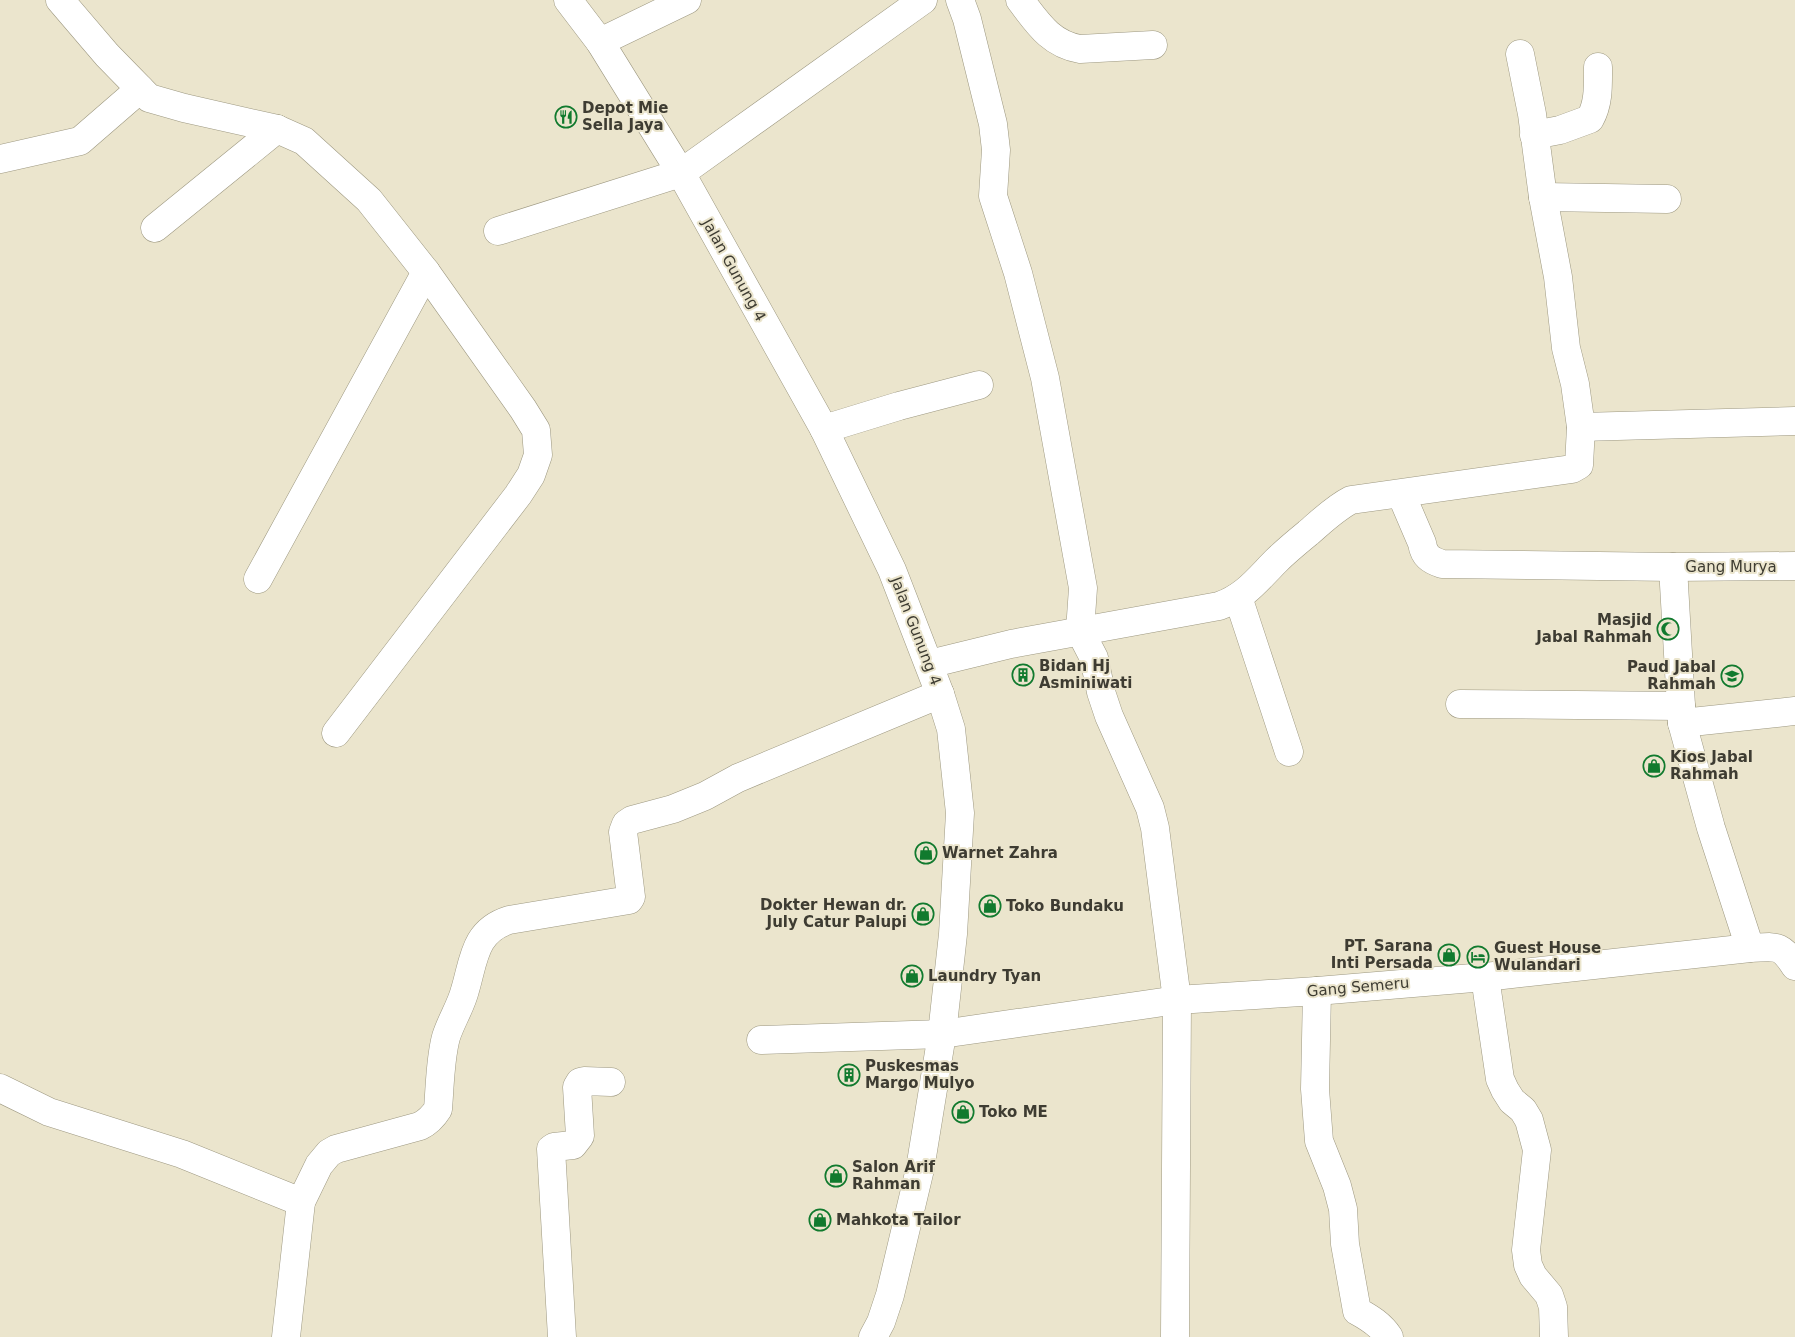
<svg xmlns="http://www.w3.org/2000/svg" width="1795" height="1337" viewBox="0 0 1795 1337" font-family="'DejaVu Sans',sans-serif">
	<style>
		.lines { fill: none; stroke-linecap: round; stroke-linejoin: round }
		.minor-casing { stroke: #9d9881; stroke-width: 29 }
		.minor { stroke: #fff; stroke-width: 28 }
		.labels { text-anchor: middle; stroke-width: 4; stroke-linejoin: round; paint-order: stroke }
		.poi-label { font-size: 15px; font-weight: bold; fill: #3e3c32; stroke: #ebe5cd; text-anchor: start }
		.street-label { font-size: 15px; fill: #3e3c32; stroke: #ebe5cd }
	</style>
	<rect width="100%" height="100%" fill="#ebe5cd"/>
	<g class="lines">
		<g class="minor-casing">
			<g id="minor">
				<polyline points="60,0 107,55 149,98 184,108 277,129 304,141 369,200 426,272 523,409 536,430 538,455 531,475 518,495 336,733"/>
				<polyline points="568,0 600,42 681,173 824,429 892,570 940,694 951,729 960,813 953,934 942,1034 920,1169 890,1295 881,1322 873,1337"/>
				<polyline points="960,0 967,19 993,124 996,150 993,196 1018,273 1045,378 1083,588 1080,631 1094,658 1101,692 1109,716 1150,808 1155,828 1177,1000 1175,1337"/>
				<path d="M1020 0C1037 22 1050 44 1080 49L1153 45"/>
				<polyline points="600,42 687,0"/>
				<path d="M1534 135 1560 130 1590 119C1599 103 1598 85 1598 67"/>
				<polyline points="0,159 80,141 140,89"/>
				<polyline points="1543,197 1667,199"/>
				<polyline points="155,228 277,129"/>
				<polyline points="498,231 681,173 923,0"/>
				<polyline points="1581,427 1795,421"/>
				<polyline points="824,429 899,406 979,385"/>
				<path d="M1401 494 1422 543C1424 556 1430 560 1442 564L1673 567 1795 566"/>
				<polyline points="1673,567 1682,723 1711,828 1750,948"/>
				<polyline points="258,579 426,272"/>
				<polyline points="1238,597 1289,752"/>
				<path d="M929 664 1011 644 1219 606C1245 597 1258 579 1276 561 1286 551 1297 542 1308 533 1322 521 1335 508 1351 500L1572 469 1579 465 1581 427 1575 384 1566 348 1558 277 1543 197 1532 114 1520 54"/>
				<polyline points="1460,704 1681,706"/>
				<polyline points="1682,723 1795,711"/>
				<polyline points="1485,977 1500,1079 1505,1090 1512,1101 1523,1110 1529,1120 1537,1150 1526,1250 1528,1265 1533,1276 1549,1295 1553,1307 1554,1337"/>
				<path d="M1317 991 1315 1089 1319 1141 1337 1186 1343 1209 1345 1244 1357 1311C1370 1318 1381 1325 1389 1337"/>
				<path d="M761 1040 942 1034 1177 1000 1317 991 1485 977 1750 948C1776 947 1780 943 1795 966"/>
				<polyline points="0,1088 49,1112 182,1154 301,1202"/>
				<path d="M286 1337 301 1202 319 1165 329 1153 336 1149 420 1126C428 1122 433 1117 438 1109 440 1086 440 1059 446 1037 451 1021 461 1006 465 990 474 960 474 931 509 920L629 900 631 897 623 832 626 824 632 820 673 809 705 796 738 778 940 694"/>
				<polyline points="562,1337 551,1149 554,1147 573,1145 580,1136 577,1087 580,1082 584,1081 611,1082"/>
			</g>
		</g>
		<use href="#minor" class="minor"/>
	</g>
	<defs>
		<g id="restaurant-ring" transform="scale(1.125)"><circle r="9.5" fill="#ebe5cd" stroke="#117a2e" stroke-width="1.5"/><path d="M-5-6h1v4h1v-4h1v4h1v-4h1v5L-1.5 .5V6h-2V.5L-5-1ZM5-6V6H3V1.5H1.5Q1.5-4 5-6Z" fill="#117a2e"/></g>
		<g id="mosque-ring" transform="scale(1.125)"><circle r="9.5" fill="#ebe5cd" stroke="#117a2e" stroke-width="1.5"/><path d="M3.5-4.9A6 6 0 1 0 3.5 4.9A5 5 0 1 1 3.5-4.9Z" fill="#117a2e"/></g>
		<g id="building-ring" transform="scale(1.125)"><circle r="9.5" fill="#ebe5cd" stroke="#117a2e" stroke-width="1.5"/><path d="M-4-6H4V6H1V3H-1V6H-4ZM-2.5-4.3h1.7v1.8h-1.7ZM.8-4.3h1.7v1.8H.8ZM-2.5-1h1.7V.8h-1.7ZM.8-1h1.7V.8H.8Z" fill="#117a2e"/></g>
		<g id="school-ring" transform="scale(1.125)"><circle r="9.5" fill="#ebe5cd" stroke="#117a2e" stroke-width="1.5"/><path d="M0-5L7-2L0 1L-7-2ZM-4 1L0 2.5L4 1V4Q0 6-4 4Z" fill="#117a2e"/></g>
		<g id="shop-ring" transform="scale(1.125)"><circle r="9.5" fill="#ebe5cd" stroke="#117a2e" stroke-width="1.5"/><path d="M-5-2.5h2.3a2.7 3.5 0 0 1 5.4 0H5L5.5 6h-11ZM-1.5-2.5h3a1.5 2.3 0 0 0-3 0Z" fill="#117a2e"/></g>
		<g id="hotel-ring" transform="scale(1.125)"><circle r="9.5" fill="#ebe5cd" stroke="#117a2e" stroke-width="1.5"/><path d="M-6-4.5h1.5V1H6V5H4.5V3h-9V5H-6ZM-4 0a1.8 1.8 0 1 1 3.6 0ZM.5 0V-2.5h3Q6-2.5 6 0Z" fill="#117a2e"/></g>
	</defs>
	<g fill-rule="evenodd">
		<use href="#restaurant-ring" x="566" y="117"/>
		<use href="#mosque-ring" x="1668" y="629"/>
		<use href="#building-ring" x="1023" y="675"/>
		<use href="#school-ring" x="1732" y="676"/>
		<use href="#shop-ring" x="1654" y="766"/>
		<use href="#shop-ring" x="926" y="853"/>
		<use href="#shop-ring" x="990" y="906"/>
		<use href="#shop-ring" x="923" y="914"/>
		<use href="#shop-ring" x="1449" y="955"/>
		<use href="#hotel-ring" x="1478" y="957"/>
		<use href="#shop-ring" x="912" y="976"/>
		<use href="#building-ring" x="849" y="1075"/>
		<use href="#shop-ring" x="963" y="1112"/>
		<use href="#shop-ring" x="836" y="1176"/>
		<use href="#shop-ring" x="820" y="1220"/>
	</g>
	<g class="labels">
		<g class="poi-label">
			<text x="582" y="113">Depot Mie<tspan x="582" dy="17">Sella Jaya</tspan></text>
			<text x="1652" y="625" text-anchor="end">Masjid<tspan x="1652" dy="17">Jabal Rahmah</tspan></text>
			<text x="1039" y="671">Bidan Hj<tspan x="1039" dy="17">Asminiwati</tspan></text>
			<text x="1716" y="672" text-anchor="end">Paud Jabal<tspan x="1716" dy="17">Rahmah</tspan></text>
			<text x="1670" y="762">Kios Jabal<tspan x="1670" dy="17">Rahmah</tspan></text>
			<text x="942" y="858">Warnet Zahra</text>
			<text x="907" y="910" text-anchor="end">Dokter Hewan dr.<tspan x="907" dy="17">July Catur Palupi</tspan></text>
			<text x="1006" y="911">Toko Bundaku</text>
			<text x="1433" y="951" text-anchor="end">PT. Sarana<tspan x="1433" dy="17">Inti Persada</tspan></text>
			<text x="1494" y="953">Guest House<tspan x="1494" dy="17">Wulandari</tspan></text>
			<text x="928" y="981">Laundry Tyan</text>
			<text x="865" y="1071">Puskesmas<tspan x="865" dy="17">Margo Mulyo</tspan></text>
			<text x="979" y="1117">Toko ME</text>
			<text x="852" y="1172">Salon Arif<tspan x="852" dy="17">Rahman</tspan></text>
			<text x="836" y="1225">Mahkota Tailor</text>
		</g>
		<g class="street-label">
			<text transform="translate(734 270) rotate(61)" y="5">Jalan Gunung 4</text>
			<text x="1731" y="572">Gang Murya</text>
			<text transform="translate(916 631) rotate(69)" y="5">Jalan Gunung 4</text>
			<text transform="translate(1358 987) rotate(-5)" y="5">Gang Semeru</text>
		</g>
	</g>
</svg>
